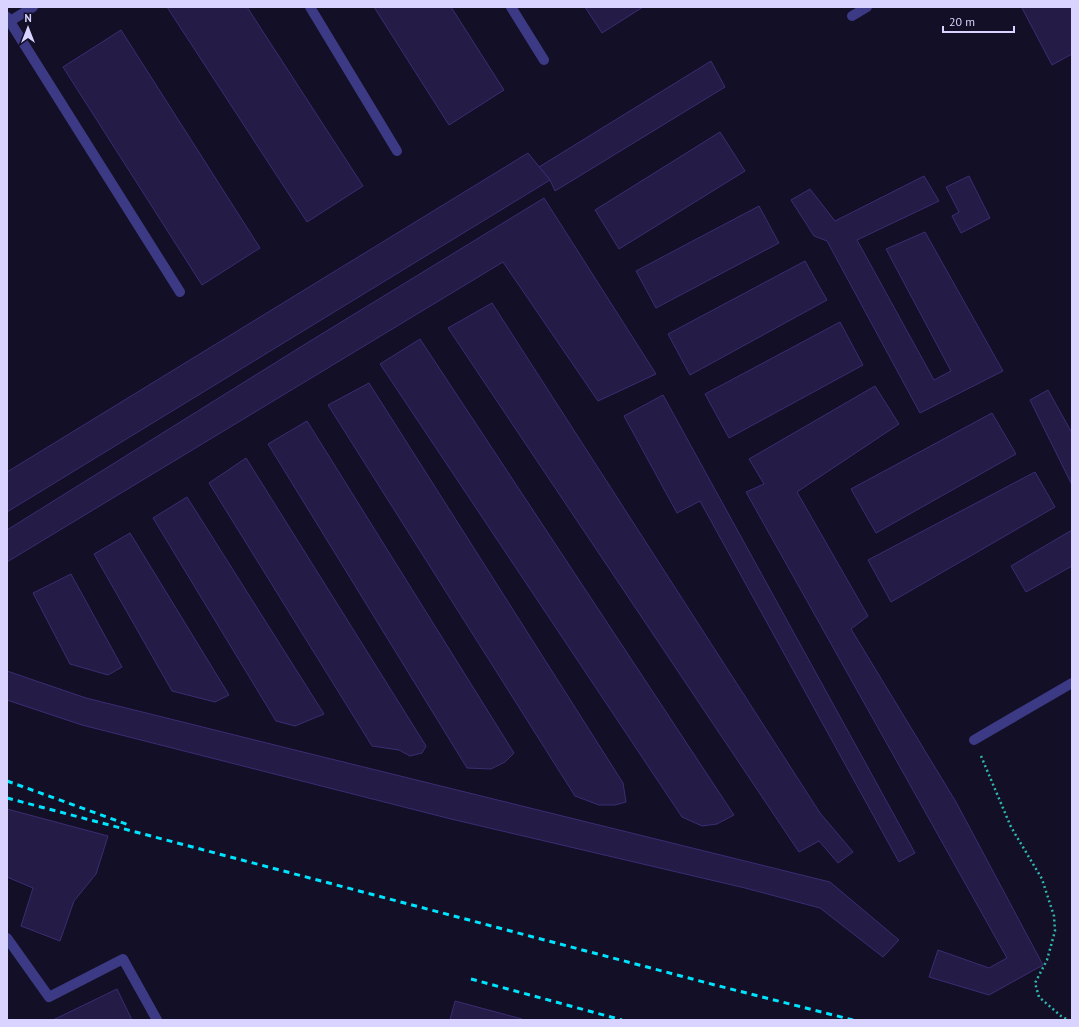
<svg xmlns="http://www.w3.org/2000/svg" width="1079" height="1027" viewBox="0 0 1079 1027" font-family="'PT Sans',sans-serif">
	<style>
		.building { fill: #241b47; stroke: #3b2d73 }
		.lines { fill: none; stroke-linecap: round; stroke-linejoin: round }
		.path { stroke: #2fb8b0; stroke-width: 2.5; stroke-dasharray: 2 3; stroke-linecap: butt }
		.lane { stroke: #3d3a85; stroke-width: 10 }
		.rail { stroke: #00e5ff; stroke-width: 3; stroke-dasharray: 6 5; stroke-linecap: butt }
	</style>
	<rect width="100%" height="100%" fill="#130f26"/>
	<g class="building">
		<polygon points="167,7 247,7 363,186 307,222"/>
		<polygon points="374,7 451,7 504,90 449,125"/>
		<polygon points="585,7 643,7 602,33"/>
		<polygon points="1024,7 1072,7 1072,54 1052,65 1022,8"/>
		<polygon points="121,30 260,248 202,285 63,67"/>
		<polygon points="711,61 725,87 555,191 550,180 539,167"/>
		<polygon points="720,132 745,171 619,249 595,210"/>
		<polygon points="528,153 550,180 7,512 7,472"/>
		<polygon points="924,176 939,201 857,240 934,380 951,371 886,249 925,232 1003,371 920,413 827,241 814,236 791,200 810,189 835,221"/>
		<polygon points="969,176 990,218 961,233 952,216 959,212 946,187"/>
		<polygon points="544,198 656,374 598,401 503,262 7,562 7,530 307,343"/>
		<polygon points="759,206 779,243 656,308 636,271"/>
		<polygon points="805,261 827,300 690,375 668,334"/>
		<polygon points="492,303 820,813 853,852 838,863 819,841 799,852 448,328"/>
		<polygon points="840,322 863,365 729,438 705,394"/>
		<polygon points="420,339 734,815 717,824 702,826 682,817 380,364"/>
		<polygon points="369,383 623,783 626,802 615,805 599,805 575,796 328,405"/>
		<polygon points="875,386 899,424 797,492 868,616 851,629 956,802 1043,965 989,995 929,977 938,950 989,968 1007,958 746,492 764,484 749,459"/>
		<polygon points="1048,390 1072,433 1072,485 1030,400"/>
		<polygon points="663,395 915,853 899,862 700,501 677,513 624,416"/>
		<polygon points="992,413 1016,454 876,533 851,489"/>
		<polygon points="307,421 514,753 505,762 491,769 467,768 268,444"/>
		<polygon points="246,458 426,746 422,753 410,756 399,750 372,746 209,483"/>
		<polygon points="1035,472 1055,507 891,602 868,560"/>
		<polygon points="187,497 324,714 295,726 276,721 153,518"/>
		<polygon points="1072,530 1072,566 1026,592 1011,566"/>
		<polygon points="130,533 229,695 215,702 172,691 94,554"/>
		<polygon points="71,574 122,667 108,675 70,664 33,593"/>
		<polygon points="7,671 86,698 307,753 830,882 899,940 883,957 820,908 745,888 451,819 82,725 7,700"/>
		<polygon points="7,809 108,836 96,874 74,901 60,941 21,926 33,888 7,877"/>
		<polygon points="117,989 132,1020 53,1020"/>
		<polygon points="455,1001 522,1019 522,1020 450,1020"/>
	</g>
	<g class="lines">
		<polyline class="path" points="981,756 1011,827 1042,879 1054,916 1055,931 1047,960 1035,983 1039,997 1061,1016 1068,1020"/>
		<g class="lane">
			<polyline points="310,7 397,151"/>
			<polyline points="511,7 544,60"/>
			<polyline points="852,16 867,7"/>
			<polyline points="7,17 180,292"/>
			<polyline points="7,23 33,7"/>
			<polyline points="974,740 1072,683"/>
			<polyline points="7,938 49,997 123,959 157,1020"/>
		</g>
		<g class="rail">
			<polyline points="7,781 129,825"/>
			<polyline points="7,798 715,985 853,1020"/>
			<polyline points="471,979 622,1020"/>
		</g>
	</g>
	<rect width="1079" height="1027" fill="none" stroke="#d9d4ff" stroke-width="16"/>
	<g transform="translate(28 28)" stroke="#130f26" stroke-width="3" paint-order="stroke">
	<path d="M0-3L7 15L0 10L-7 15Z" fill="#d9d4ff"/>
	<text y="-6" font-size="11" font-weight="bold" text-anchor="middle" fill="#d9d4ff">N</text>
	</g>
	<path d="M943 26v6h71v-6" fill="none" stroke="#d9d4ff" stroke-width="2"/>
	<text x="949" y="26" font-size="12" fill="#d9d4ff" stroke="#130f26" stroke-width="3" paint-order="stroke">20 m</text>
</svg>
